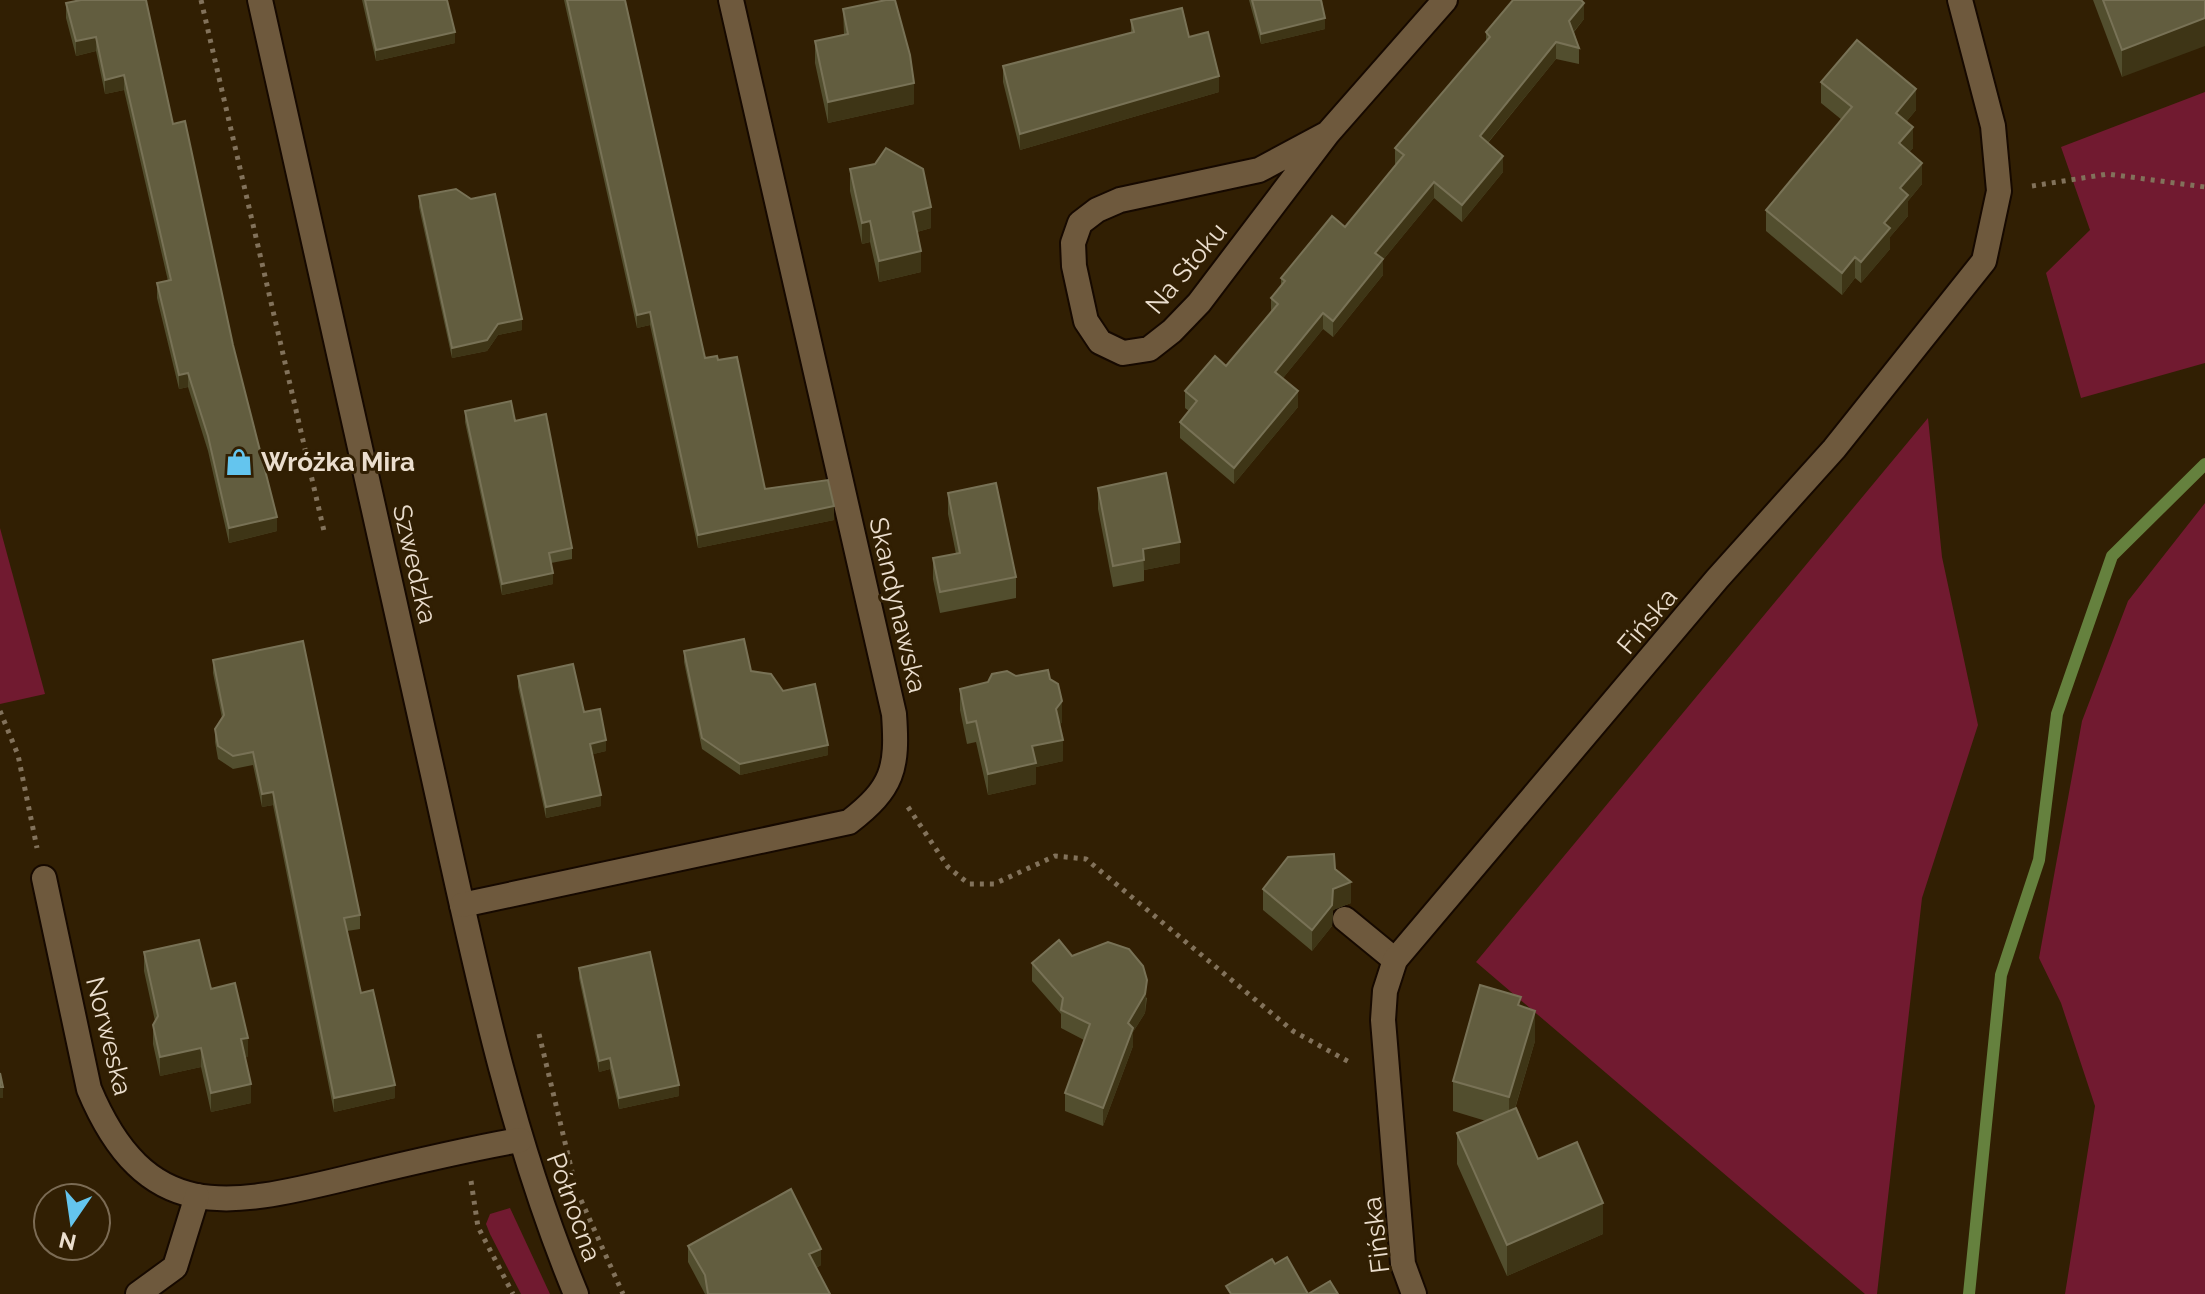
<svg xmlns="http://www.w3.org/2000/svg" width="2205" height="1294" viewBox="0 0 2205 1294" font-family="Raleway,sans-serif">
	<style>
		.green { fill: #711a30 }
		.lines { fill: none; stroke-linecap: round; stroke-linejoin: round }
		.stream { stroke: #65813e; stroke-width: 12 }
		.minor-casing { stroke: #160900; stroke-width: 28 }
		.path { stroke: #82725b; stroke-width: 5; stroke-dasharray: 4 6; stroke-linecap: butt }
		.minor { stroke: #6e593d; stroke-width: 24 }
		.wall { fill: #524e2e }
		.shaded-wall { fill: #3e3516 }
		.building { fill: #625d3f; stroke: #787256; stroke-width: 2 }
		.labels { text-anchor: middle; stroke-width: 6; stroke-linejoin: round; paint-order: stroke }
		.street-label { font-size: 26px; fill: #ebdece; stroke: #311f03 }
		.poi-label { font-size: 26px; font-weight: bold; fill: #ebdece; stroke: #311f03; text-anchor: start }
	</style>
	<rect width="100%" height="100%" fill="#311f03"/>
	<g class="green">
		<polygon points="2205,92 2205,363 2081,398 2046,273 2090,230 2061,147"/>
		<polygon points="1928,418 1942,557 1978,725 1922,898 1877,1294 1865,1294 1476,962"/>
		<polygon points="2205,503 2205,1294 2065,1294 2095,1106 2061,1003 2039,958 2082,721 2128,601"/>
		<polygon points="0,528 45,694 0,704"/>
		<polygon points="510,1208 550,1294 521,1294 490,1234 486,1224 490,1214"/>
	</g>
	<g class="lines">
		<polyline class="stream" points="1969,1294 2001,975 2039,860 2057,714 2112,556 2205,464"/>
		<g class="minor-casing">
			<g id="minor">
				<path d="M260 0C317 250 372 501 428 752 469 934 504 1121 576 1294"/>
				<polyline points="1328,133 1259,170 1120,200 1097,210 1080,223 1073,243 1074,266 1086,321 1100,342 1123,353 1149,349 1172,331 1199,303 1328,133 1445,0"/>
				<path d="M44 878 89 1089C146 1225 227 1207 347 1178 405 1164 462 1150 520 1140"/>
				<path d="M462 905 849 822C893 788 898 769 894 714L731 0"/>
				<polyline points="1345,919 1395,960"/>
				<polyline points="138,1294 175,1267 197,1196"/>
				<polyline points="1414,1294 1403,1264 1383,1020 1385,991 1395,960 1717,579 1834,449 1984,261 1999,191 1993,126 1960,0"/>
			</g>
		</g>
		<g class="path">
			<polyline points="201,0 324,531"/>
			<polyline points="2032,186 2108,174 2205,187"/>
			<polyline points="0,711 18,755 37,848"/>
			<polyline points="908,807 948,867 969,884 994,884 1055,856 1086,859 1293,1031 1351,1063"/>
			<polyline points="539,1034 574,1180"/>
			<polyline points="471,1181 478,1227 513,1294"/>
			<polyline points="581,1200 623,1294"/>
		</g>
		<use href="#minor" class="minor"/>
	</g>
	<g class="wall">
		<polygon points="362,0 447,0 455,43 376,61"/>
		<polygon points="564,0 625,0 705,358 765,489 834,520 698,548 650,325 637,328"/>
		<polygon points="1249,0 1322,0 1325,29 1261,44"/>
		<polygon points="2093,0 2205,0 2122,77"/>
		<polygon points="66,3 173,124 233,345 277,531 229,543 208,451 188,387 179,389 157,298 157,283 168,281 124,90 105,94 96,51 76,56 66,18"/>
		<polygon points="843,9 914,104 828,123 815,63 815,41 844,35"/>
		<polygon points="1584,19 1574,32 1579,48 1579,64 1556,59 1488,143 1503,172 1462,222 1434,198 1383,260 1383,275 1333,337 1323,329 1283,378 1298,407 1234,484 1180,438 1180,422 1189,411 1185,408 1185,391 1226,366 1271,313 1271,298 1281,287 1281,278 1345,227 1396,165 1395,164 1395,148 1486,42 1486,32"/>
		<polygon points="1131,20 1189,37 1219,92 1020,150 1003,82 1003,66 1131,33"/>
		<polygon points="1821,82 1916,110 1906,122 1913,148 1909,152 1922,184 1908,201 1908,216 1890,237 1890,249 1861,283 1855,278 1842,295 1766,231 1766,210 1842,120 1821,103"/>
		<polygon points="850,169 931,228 917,232 921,272 879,282 870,242 862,244 850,191"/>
		<polygon points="419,196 522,330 498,335 487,351 452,358 419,207"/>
		<polygon points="465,411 515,421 572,548 572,559 551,563 553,584 502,595 465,422"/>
		<polygon points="1098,488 1180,563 1144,570 1144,581 1113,587 1098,509"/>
		<polygon points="948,493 1016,577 1016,598 940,613 933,579 933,558 956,554 948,514"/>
		<polygon points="684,651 751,671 828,755 740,775 702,749 684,662"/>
		<polygon points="213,660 360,915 360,929 347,931 361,993 395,1098 334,1112 273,805 262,807 253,765 233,769 218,759 215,742 215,729 222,718 213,673"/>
		<polygon points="518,676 584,712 606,751 593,754 601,806 546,818 518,687"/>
		<polygon points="1016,676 1050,679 1062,722 1059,726 1063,761 1036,767 1036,784 988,795 976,742 967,744 960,710 960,689"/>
		<polygon points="1335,869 1351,903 1333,910 1332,926 1312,951 1263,910 1263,889"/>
		<polygon points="144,952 211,989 248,1057 245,1057 251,1103 211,1112 201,1067 160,1076 153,1044 153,1025 155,1021 144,971"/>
		<polygon points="1072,956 1147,998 1145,1013 1133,1032 1133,1046 1103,1126 1065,1111 1065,1093 1084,1040 1061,1028 1061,1014 1032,981 1032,963"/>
		<polygon points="579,968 679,1096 619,1109 610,1069 599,1072 579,978"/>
		<polygon points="1521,1006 1535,1041 1515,1109 1538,1159 1603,1234 1507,1276 1457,1164 1457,1133 1486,1121 1453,1111 1453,1081"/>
		<polygon points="688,1246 821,1265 816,1268 830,1294 705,1294 688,1262"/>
	</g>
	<g class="shaded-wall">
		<polygon points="1584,3 1584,19 1569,37 1569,21"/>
		<polygon points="1325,18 1325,29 1261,44 1261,34"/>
		<polygon points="2205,18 2205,46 2122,77 2122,50"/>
		<polygon points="455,32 455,43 376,61 376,50"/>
		<polygon points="96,37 96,51 76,56 76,41"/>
		<polygon points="1556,42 1556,59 1480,152 1480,136"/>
		<polygon points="124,75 124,90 105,94 105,80"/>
		<polygon points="1219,76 1219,92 1020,150 1020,134"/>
		<polygon points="914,83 914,104 828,123 828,102"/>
		<polygon points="1916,89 1916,110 1896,134 1896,113"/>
		<polygon points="1913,127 1913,148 1899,164 1899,143"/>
		<polygon points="1503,156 1503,172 1462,222 1462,205"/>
		<polygon points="1922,163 1922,184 1908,201 1908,216 1890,237 1890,249 1861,283 1861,262 1884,223 1900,188"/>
		<polygon points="1434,182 1434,198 1383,260 1383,275 1333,337 1333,321 1375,253"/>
		<polygon points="931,207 931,228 913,233 913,212"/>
		<polygon points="870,221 870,242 862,244 862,223"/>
		<polygon points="921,251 921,272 879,282 879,261"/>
		<polygon points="1855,257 1855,278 1842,295 1842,273"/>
		<polygon points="650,312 650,325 637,328 637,315"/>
		<polygon points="1323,313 1323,329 1275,388 1275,372"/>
		<polygon points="522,319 522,330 498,335 487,351 452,358 452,348 498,324"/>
		<polygon points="188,373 188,387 179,389 179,375"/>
		<polygon points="1298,391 1298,407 1234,484 1234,468"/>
		<polygon points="834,506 834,520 698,548 698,535"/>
		<polygon points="277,517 277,531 229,543 229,528"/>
		<polygon points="1180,542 1180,563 1144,570 1143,549"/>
		<polygon points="553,573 553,584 502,595 502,584"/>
		<polygon points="1062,701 1062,722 1056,731 1056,709"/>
		<polygon points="606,740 606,751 590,755 590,744"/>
		<polygon points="1063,740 1063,761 1036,767 1036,784 988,795 988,774 1032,746"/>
		<polygon points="828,745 828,755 740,775 740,764"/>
		<polygon points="273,792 273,805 262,807 262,794"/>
		<polygon points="601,795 601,806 546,818 546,807"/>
		<polygon points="1351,882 1351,903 1333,910 1332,926 1312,951 1312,930 1333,889"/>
		<polygon points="1147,980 1145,1013 1133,1032 1133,1046 1103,1126 1103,1108 1128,1023"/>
		<polygon points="1535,1011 1535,1041 1509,1128 1509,1097"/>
		<polygon points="248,1038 248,1057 241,1058 241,1039"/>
		<polygon points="201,1048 201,1067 160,1076 160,1057"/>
		<polygon points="610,1058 610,1069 599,1072 599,1061"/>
		<polygon points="251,1084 251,1103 211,1112 211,1093"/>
		<polygon points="395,1085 395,1098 334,1112 334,1098"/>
		<polygon points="679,1085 679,1096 619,1109 619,1098"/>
		<rect x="0" y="1087" width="3" height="11"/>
		<polygon points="1603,1203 1603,1234 1507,1276 1507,1245"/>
		<polygon points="821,1249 821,1265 809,1271 809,1254"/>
	</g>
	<g class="building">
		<polygon points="81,0 146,0 173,124 185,121 233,345 277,517 229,528 208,436 188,373 179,375 157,283 171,280 124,75 105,80 96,37 76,41 66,3"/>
		<polygon points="365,0 447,0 455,32 376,50"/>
		<polygon points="567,0 625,0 705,358 717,356 718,360 737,357 765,489 828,480 834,506 698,535 650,312 637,315"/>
		<polygon points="886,0 895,0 910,55 914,83 828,102 815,41 848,34 843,9"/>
		<polygon points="1252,0 1321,0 1325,18 1261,34"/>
		<polygon points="1513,0 1581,0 1584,3 1569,21 1579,48 1556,42 1480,136 1503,156 1462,205 1434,182 1375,253 1383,259 1333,321 1323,313 1275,372 1298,391 1234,468 1180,422 1197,401 1185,391 1215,356 1226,366 1278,304 1271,298 1285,281 1281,278 1332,216 1345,227 1404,155 1395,148 1490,37 1486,32"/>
		<polygon points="2103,0 2205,0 2205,18 2122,50"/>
		<polygon points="1182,8 1189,37 1208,32 1219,76 1020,134 1003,66 1134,32 1131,20"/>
		<polygon points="1857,40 1916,89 1896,113 1913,127 1899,143 1922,163 1900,188 1908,195 1884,223 1890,228 1861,262 1855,257 1842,273 1766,210 1852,107 1821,82"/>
		<polygon points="886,148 923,169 931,207 913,212 921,251 879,261 870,221 862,223 850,169 875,164"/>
		<polygon points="456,189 471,199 495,194 522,319 498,324 487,340 452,348 419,196"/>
		<polygon points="511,401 515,421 546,414 572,548 549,553 553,573 502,584 465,411"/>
		<polygon points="1166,473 1180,542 1143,549 1144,560 1113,566 1098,488"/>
		<polygon points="996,483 1016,577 940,592 933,558 960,553 948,493"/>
		<polygon points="744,639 751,671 771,674 783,691 815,684 828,745 740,764 702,738 684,651"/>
		<polygon points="303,641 360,915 344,918 361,993 373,990 395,1085 334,1098 273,792 262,794 253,752 233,756 218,746 215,729 224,715 213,660"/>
		<polygon points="573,664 584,712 600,709 606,740 590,744 601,795 546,807 518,676"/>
		<polygon points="1048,670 1050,679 1058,684 1062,701 1056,709 1063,740 1032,746 1036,763 988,774 976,721 967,723 960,689 988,682 992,674 1007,671 1016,676"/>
		<polygon points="1334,854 1335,869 1351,882 1333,889 1332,905 1312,930 1263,889 1288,857"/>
		<polygon points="199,940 211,989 235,983 248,1038 241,1039 251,1084 211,1093 201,1048 160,1057 153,1025 158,1016 144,952"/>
		<polygon points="1059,940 1072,956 1108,942 1129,949 1143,966 1147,980 1145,994 1128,1023 1133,1028 1103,1108 1065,1093 1090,1024 1061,1010 1063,998 1032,963"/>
		<polygon points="650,952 679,1085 619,1098 610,1058 599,1061 579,968"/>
		<polygon points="1480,985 1521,997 1518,1005 1535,1011 1509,1097 1453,1081"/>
		<polygon points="0,1073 3,1087 0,1087"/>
		<polygon points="1516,1108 1538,1159 1577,1142 1603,1203 1507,1245 1457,1133"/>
		<polygon points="791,1189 821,1249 809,1254 830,1294 708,1294 705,1275 688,1246"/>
		<polygon points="1287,1257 1308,1294 1330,1281 1338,1294 1231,1294 1226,1286 1272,1259 1275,1264"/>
	</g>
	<defs>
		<g id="shop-bare" transform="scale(2.16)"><path d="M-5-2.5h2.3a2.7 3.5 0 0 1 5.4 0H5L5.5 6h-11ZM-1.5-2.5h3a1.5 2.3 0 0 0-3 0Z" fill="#64c5ee" stroke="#311f03" stroke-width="2.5" paint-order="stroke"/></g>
	</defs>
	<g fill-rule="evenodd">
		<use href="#shop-bare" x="239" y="462"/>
	</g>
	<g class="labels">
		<g class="street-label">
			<text transform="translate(1186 268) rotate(-50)" y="9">Na Stoku</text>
			<text transform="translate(415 564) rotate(77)" y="9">Szwedzka</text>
			<text transform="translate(898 605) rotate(77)" y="9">Skandynawska</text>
			<text transform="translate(1647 621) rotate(-50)" y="9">Fińska</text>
			<text transform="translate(109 1036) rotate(76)" y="9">Norweska</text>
			<text transform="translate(574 1207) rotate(70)" y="9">Północna</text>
			<text transform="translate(1376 1235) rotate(-97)" y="9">Fińska</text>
		</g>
		<g class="poi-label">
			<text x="261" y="471">Wróżka Mira</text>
		</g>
	</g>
	<g transform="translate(72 1222) rotate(193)"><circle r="38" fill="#311f03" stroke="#7b6b54" stroke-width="2"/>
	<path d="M0-6L14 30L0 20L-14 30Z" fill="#64c5ee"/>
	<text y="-12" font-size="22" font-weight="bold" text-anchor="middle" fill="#ebdece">N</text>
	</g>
</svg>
